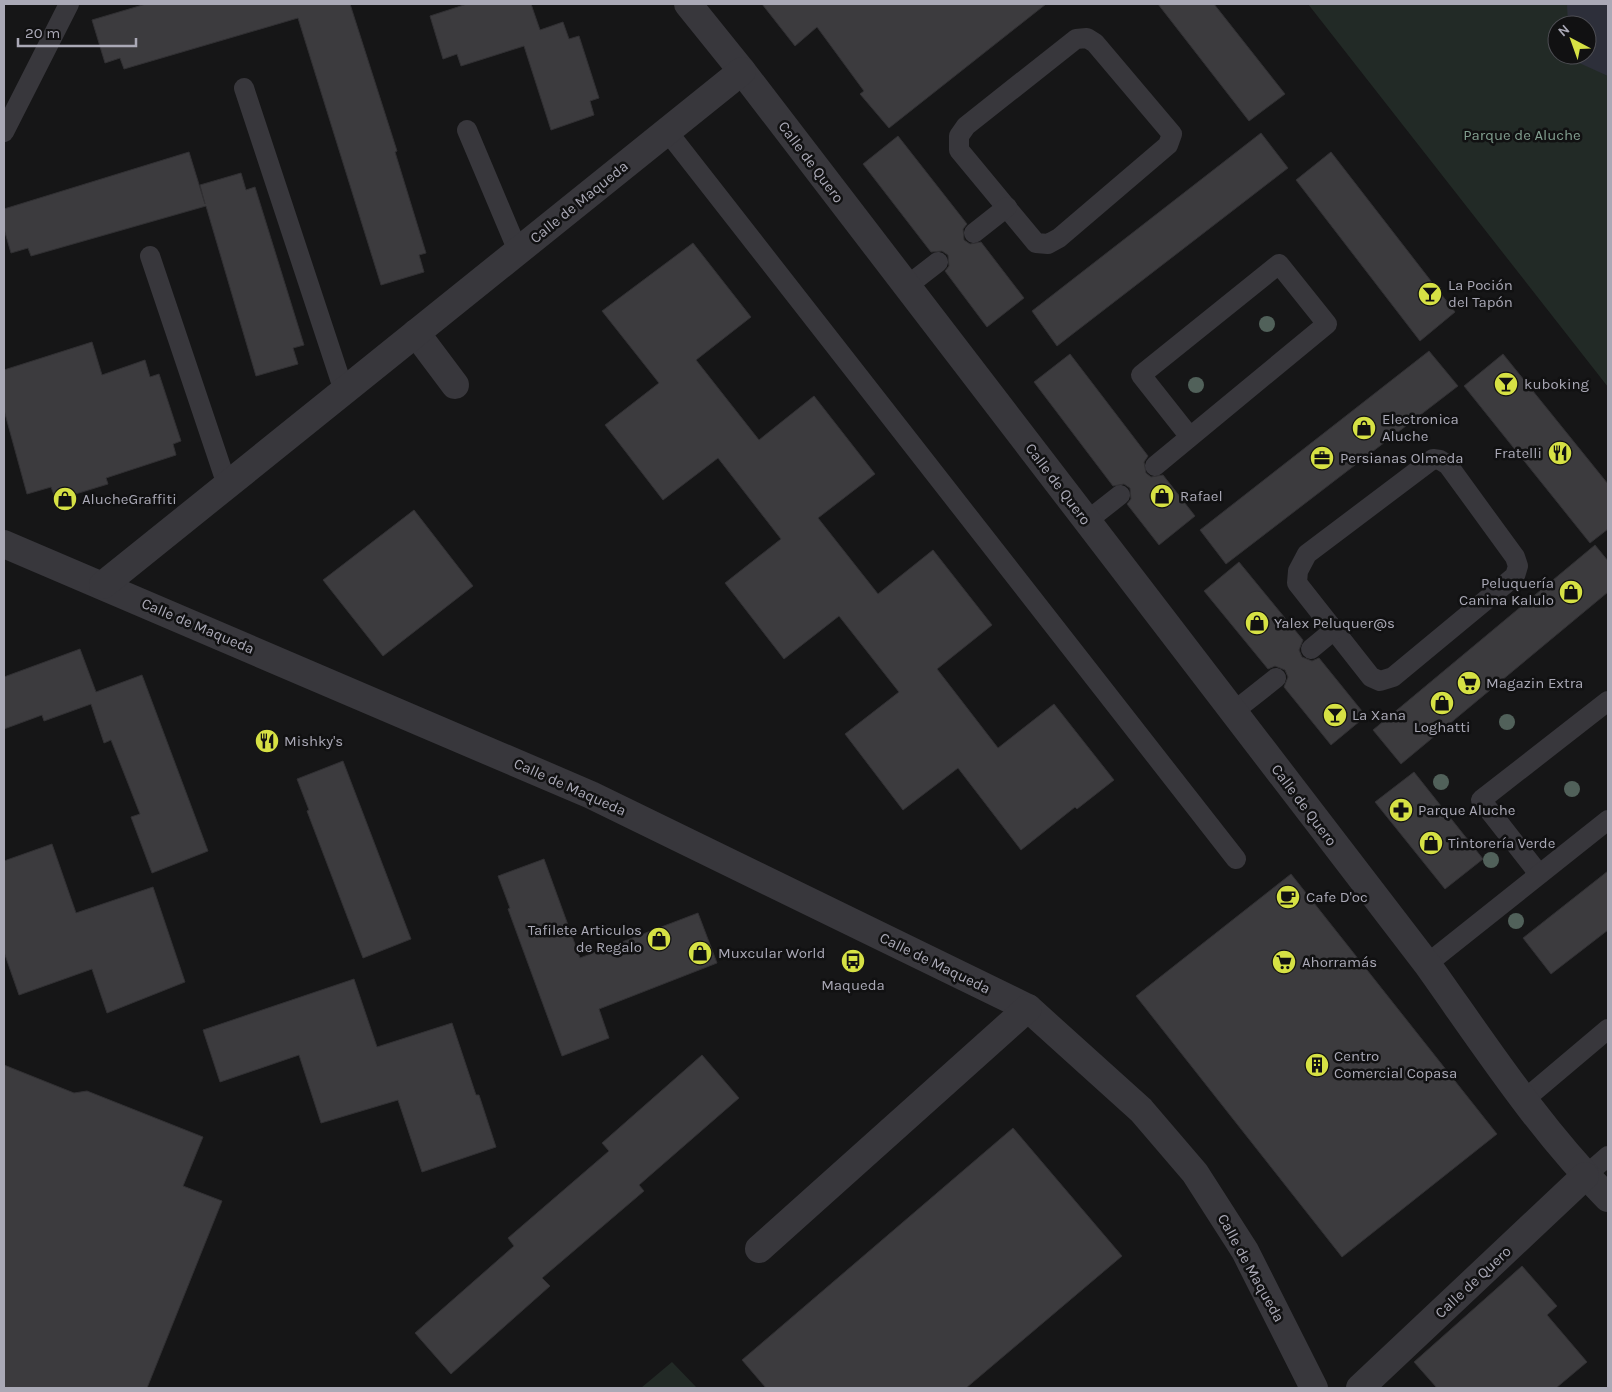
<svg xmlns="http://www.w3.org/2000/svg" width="1612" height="1392" viewBox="0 0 1612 1392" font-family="Karla,sans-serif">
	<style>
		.green { fill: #222a26; fill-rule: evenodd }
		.water { fill: #2d2f3a }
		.building { fill: #3c3b3e; stroke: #313033 }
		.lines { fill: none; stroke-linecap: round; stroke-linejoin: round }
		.service { stroke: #38373c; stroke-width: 20 }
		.minor { stroke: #38373c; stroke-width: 28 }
		.tree { fill: #51615a }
		.labels { text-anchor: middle; stroke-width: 5; stroke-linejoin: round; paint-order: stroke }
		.park-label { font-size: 15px; fill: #829f90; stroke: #111112 }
		.street-label { font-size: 15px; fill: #aaa9b6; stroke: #111112 }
		.poi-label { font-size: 15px; fill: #aaa9b6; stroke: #111112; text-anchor: start }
	</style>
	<rect width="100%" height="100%" fill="#161617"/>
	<g class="green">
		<path d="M1308 4H1608V387ZM1557 25H1587V55H1557Z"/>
		<polygon points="672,1362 697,1388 641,1388"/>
	</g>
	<polygon class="water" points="1567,4 1608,4 1608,76 1577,62 1577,55 1587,55 1587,25 1568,25"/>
	<g class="building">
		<polygon points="146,4 350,4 397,151 395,152 426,253 419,255 424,272 381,285 298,18 124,69 120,58 105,63 92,20"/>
		<polygon points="467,4 531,4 540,30 563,22 569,39 579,36 599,98 590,101 594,115 551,130 524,46 461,66 457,54 443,59 430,16"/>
		<polygon points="762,4 1046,4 889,128 860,94 864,91 817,27 795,46"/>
		<polygon points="1158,4 1214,4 1285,94 1249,121"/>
		<polygon points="1261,133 1288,168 1057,346 1032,311"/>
		<polygon points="898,136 967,224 963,229 964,240 970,244 981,242 1024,298 987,327 945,271 949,266 948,255 942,251 931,252 863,164"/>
		<polygon points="189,152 205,204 200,185 241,173 246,190 255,187 304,345 293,348 298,364 256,376 206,206 31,256 28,248 11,253 4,229 4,209"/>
		<polygon points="1331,152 1455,312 1420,341 1296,180"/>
		<polygon points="693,243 751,317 696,360 759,440 814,396 875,474 818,518 878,594 933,550 992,625 937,669 998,748 1054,704 1114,780 1077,809 1075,807 1021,850 958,768 903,810 845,734 899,692 839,616 784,659 725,583 781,539 718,458 663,500 605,425 659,383 602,311"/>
		<polygon points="92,342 102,375 145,360 150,377 159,374 181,441 173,444 176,455 106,478 108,484 56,500 51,487 27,494 4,410 4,370"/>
		<polygon points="1429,351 1458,386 1226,564 1200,530"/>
		<polygon points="1070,354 1148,456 1144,462 1146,473 1151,477 1163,475 1195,516 1159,545 1127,504 1131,499 1130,488 1124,484 1113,486 1034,382"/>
		<polygon points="1503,354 1608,484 1608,529 1590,543 1464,386"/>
		<polygon points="414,510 473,586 383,656 323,580"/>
		<polygon points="1595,545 1608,561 1608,592 1401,764 1373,730"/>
		<polygon points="1239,562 1303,640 1299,650 1302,657 1312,661 1319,658 1366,716 1331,745 1284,687 1288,677 1285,670 1275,666 1268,669 1204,591"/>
		<polygon points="80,649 96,692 142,675 208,851 152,873 131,817 140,814 111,740 104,743 91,704 44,721 42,715 4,729 4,677"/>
		<polygon points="343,761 411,939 363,958 307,811 309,810 297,779"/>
		<polygon points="1414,772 1483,859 1445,889 1375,802"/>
		<polygon points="52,844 76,913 153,887 185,982 107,1013 92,969 19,995 4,952 4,861"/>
		<polygon points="544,859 580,958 698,913 717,963 599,1009 609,1038 562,1056 508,909 510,908 498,876"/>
		<polygon points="1608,871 1608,930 1551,974 1523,938"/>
		<polygon points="1291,874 1497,1134 1342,1257 1136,996"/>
		<polygon points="354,979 377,1047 452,1023 476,1095 479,1095 496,1147 422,1172 398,1100 321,1123 299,1055 220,1082 203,1030"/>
		<polygon points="702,1055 739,1098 639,1185 644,1191 542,1278 550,1286 451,1374 415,1333 514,1246 508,1238 609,1151 602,1143"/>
		<polygon points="4,1065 74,1093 87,1091 203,1137 183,1186 222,1201 147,1388 4,1388"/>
		<polygon points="1013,1128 1122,1256 966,1388 766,1388 742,1360"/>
		<polygon points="1522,1266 1557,1306 1547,1315 1587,1362 1556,1388 1437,1388 1414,1362"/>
	</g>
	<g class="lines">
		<g class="service">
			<polygon points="1087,38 1095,43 1172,134 1168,145 1059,238 1048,244 1036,243 959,150 959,136 966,126 1076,39"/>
			<polyline points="244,88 344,391"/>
			<polyline points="467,130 518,251"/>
			<polyline points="667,131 1236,859"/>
			<polyline points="4,132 69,4"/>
			<polyline points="974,233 1007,207"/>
			<polyline points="150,256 227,485"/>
			<polyline points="907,286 938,262"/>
			<polygon points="1433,459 1440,460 1448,465 1515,557 1518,566 1515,576 1393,677 1380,681 1371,677 1297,583 1298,571 1307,554"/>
			<polyline points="1155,466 1327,324 1279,264 1141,375 1190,437"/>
			<polyline points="1087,521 1120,495"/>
			<polyline points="1311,649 1334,630"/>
			<polyline points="1233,712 1276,678"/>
			<polyline points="1539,874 1481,800 1608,701"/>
			<polyline points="1427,964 1608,820"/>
			<polyline points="1525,1099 1608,1029"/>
			<polyline points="1585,1176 1608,1156"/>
		</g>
		<g class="minor">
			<path d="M688 4 742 71 1427 964C1484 1044 1539 1129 1608 1198"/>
			<polyline points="416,333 455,385"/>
			<polyline points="4,544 591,795 1028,1008 1141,1110 1195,1173 1245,1251 1314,1388"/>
			<polyline points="103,585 742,71"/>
			<polyline points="759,1249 1028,1008"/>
			<polyline points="1360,1388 1585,1176"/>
		</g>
	</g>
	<g class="tree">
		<circle cx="1267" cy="324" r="8"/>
		<circle cx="1196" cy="385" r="8"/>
		<circle cx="1507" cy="722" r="8"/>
		<circle cx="1441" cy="782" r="8"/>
		<circle cx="1572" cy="789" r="8"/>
		<circle cx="1491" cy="860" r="8"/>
		<circle cx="1516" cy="921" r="8"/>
	</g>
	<defs>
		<g id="bar-disc" transform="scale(1.25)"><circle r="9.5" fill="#d6e144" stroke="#111112"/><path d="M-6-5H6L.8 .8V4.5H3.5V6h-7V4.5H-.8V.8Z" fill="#111"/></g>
		<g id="shop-disc" transform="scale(1.25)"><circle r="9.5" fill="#d6e144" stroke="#111112"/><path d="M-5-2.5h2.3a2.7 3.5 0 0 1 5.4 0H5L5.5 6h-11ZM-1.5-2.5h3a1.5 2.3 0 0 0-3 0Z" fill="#111"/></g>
		<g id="restaurant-disc" transform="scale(1.25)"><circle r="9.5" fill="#d6e144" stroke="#111112"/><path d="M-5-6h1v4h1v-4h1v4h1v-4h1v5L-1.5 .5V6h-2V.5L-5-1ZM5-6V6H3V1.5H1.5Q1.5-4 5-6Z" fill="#111"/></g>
		<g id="office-disc" transform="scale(1.25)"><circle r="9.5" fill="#d6e144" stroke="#111112"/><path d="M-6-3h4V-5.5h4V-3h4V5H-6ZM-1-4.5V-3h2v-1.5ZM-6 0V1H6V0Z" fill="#111"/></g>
		<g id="supermarket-disc" transform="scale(1.25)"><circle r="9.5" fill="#d6e144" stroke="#111112"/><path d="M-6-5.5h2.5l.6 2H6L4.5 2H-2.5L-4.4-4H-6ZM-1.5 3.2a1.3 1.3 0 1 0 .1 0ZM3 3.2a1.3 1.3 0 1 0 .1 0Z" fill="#111"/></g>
		<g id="pharmacy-disc" transform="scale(1.25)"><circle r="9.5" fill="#d6e144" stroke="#111112"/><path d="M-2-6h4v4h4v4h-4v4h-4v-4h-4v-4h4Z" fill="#111"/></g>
		<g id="cafe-disc" transform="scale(1.25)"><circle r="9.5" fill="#d6e144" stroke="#111112"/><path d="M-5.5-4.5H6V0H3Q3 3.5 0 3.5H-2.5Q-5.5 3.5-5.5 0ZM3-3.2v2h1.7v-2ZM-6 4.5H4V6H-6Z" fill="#111"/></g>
		<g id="bus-disc" transform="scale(1.25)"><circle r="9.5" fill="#d6e144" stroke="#111112"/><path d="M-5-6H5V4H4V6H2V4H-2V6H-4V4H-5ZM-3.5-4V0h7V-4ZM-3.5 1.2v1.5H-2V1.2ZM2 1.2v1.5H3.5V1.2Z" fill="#111"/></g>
		<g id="building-disc" transform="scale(1.25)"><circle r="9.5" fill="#d6e144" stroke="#111112"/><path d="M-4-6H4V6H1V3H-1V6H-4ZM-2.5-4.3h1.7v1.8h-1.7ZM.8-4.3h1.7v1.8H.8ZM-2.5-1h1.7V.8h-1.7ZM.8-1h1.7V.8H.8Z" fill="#111"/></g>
	</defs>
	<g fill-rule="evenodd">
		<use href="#bar-disc" x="1430" y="294"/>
		<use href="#bar-disc" x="1506" y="384"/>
		<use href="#shop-disc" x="1364" y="428"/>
		<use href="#restaurant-disc" x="1560" y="453"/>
		<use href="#office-disc" x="1322" y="458"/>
		<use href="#shop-disc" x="1162" y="496"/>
		<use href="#shop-disc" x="65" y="499"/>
		<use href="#shop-disc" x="1571" y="592"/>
		<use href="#shop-disc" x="1257" y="623"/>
		<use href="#supermarket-disc" x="1469" y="683"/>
		<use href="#shop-disc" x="1442" y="703"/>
		<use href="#bar-disc" x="1335" y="715"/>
		<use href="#restaurant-disc" x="267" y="741"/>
		<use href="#pharmacy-disc" x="1401" y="810"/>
		<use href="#shop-disc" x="1431" y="843"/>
		<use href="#cafe-disc" x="1288" y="897"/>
		<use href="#shop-disc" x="659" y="939"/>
		<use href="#shop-disc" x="700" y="953"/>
		<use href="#bus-disc" x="853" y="961"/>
		<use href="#supermarket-disc" x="1284" y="962"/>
		<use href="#building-disc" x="1317" y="1065"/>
	</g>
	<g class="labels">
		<g class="park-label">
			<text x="1522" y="140">Parque de Aluche</text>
		</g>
		<g class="street-label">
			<text transform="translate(811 162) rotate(53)" y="5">Calle de Quero</text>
			<text transform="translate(579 202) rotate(-39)" y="5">Calle de Maqueda</text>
			<text transform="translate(1058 484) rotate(53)" y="5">Calle de Quero</text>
			<text transform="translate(198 626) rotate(23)" y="5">Calle de Maqueda</text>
			<text transform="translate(570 787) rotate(24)" y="5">Calle de Maqueda</text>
			<text transform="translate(1304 805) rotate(53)" y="5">Calle de Quero</text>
			<text transform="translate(935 963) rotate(26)" y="5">Calle de Maqueda</text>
			<text transform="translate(1251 1268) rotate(61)" y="5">Calle de Maqueda</text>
			<text transform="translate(1473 1282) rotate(-43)" y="5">Calle de Quero</text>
		</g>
		<g class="poi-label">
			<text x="1448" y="290">La Poción<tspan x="1448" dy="17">del Tapón</tspan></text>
			<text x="1524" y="389">kuboking</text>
			<text x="1382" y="424">Electronica<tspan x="1382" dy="17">Aluche</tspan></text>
			<text x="1542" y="458" text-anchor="end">Fratelli</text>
			<text x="1340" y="463">Persianas Olmeda</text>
			<text x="1180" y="501">Rafael</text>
			<text x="82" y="504">AlucheGraffiti</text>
			<text x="1554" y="588" text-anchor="end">Peluquería<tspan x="1554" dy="17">Canina Kalulo</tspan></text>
			<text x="1274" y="628">Yalex Peluquer@s</text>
			<text x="1486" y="688">Magazin Extra</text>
			<text x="1352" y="720">La Xana</text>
			<text x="1442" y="732" text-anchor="middle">Loghatti</text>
			<text x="284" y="746">Mishky's</text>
			<text x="1418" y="815">Parque Aluche</text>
			<text x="1448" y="848">Tintorería Verde</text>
			<text x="1306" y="902">Cafe D'oc</text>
			<text x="642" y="935" text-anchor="end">Tafilete Articulos<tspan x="642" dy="17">de Regalo</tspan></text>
			<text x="718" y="958">Muxcular World</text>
			<text x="1302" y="967">Ahorramás</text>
			<text x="853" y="990" text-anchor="middle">Maqueda</text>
			<text x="1334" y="1061">Centro<tspan x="1334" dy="17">Comercial Copasa</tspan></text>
		</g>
	</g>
	<rect width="1612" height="1392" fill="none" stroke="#aaa9b6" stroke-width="10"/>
	<g transform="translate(1572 40) rotate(319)"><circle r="24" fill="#111112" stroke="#4e4e54"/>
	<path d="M0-4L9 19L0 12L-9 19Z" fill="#d6e144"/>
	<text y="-8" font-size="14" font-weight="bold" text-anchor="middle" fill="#aaa9b6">N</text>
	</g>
	<path d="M18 38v8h118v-8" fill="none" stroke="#aaa9b6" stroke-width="2.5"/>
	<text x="25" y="38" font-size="15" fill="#aaa9b6" stroke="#111112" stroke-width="4" paint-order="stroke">20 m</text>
</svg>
